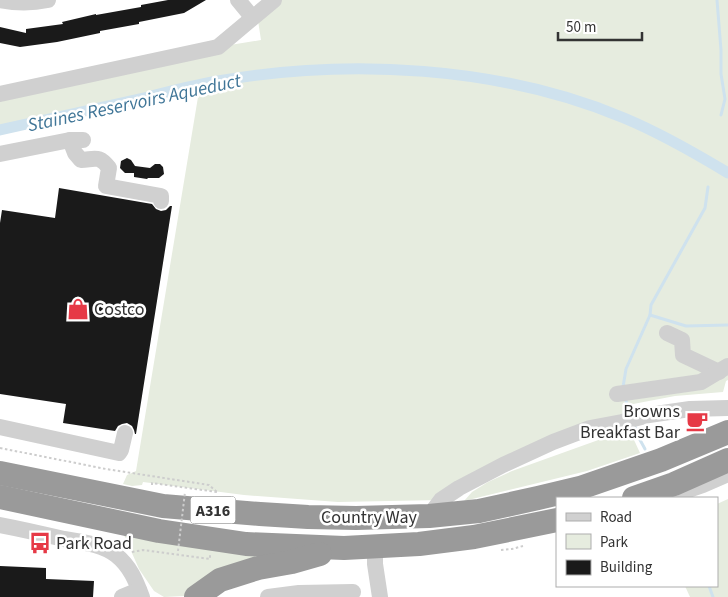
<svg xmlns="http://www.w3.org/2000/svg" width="728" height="597" viewBox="0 0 728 597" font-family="'Source Sans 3',sans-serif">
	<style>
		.green { fill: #e6ecdf }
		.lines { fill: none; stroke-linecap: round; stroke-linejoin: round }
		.stream { stroke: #cfe2ee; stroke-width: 3 }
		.canal { stroke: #cfe2ee; stroke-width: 11 }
		.building { fill: #1a1a1a }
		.path { stroke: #cdcdcd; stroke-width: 2; stroke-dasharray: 2.5 2.5; stroke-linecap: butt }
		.minor { stroke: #d0d0d0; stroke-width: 16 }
		.highway { stroke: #9a9a9a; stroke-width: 24 }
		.path-bridge { stroke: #cdcdcd; stroke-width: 2; stroke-dasharray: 2.5 2.5; stroke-linecap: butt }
		.labels { text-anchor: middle; stroke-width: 5; stroke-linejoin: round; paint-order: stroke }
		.shield { fill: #fff; stroke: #707070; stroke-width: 1 }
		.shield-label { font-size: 16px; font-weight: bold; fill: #333 }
		.poi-label { font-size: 18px; fill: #333; stroke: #fff; text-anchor: start }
		.street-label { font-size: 18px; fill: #333; stroke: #fff }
		.water-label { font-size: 19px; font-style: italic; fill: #3f7597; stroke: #fff }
	</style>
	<rect width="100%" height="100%" fill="#fff"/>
	<g class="green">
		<polygon points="274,0 728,0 728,380 726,381 723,392 675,396 628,405 632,419 590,428 441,500 338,502 244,495 143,482 142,485 132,486 123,484 127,475 136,471 200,85 0,130 0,94 218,47 261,40 257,14"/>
		<polygon points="629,429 640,453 587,471 464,501 472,492 488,482 512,471"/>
		<polygon points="728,499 728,597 690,597 685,586 717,586 717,504"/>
		<polygon points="124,535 268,558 201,586 184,596 164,597 154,591 139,569"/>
	</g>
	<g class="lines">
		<g class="stream">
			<polyline points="717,0 721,50 721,74 725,99 721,115"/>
			<polyline points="650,315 686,326 728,325"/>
			<polyline points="623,387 626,369 650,315 651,305 705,208 708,187"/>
			<polyline points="625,398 630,413"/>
			<polyline points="634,424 639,438 645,449"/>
			<polyline points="709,586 713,597"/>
		</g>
		<path class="canal" d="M0 130C49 119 99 108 148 97 171 91 195 85 218 81 349 58 500 66 624 118 660 133 695 153 728 173"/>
	</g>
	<g class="building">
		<polygon points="168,0 206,0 184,13 139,22 139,24 100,31 100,33 57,42 20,47 0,43 0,27 26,33 26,29 63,24 62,22 96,14 96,15 141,7 141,5"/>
		<polygon points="127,158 131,160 135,166 150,168 155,164 160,164 163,167 164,174 159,178 148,178 147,179 134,177 134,173 125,173 120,168 121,161"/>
		<polygon points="59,188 152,204 156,209 161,211 166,210 170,206 172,206 136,434 135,434 134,430 132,426 127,423 122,424 118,426 115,431 63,423 66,404 0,394 0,223 2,210 55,218"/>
		<polygon points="0,566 46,568 46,579 94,581 93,597 0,597"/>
	</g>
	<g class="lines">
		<g class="path">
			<polyline points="0,448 106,469 209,485 217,492"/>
			<polyline points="152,485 152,483 217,492"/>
			<polyline points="501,550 512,549 523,546"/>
			<polyline points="132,552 143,550 210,559 210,555"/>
		</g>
		<g class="minor">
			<path d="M0 0C15 3 33 3 48 0"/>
			<polyline points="238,0 252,17"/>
			<polyline points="0,94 218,47 274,0"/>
			<path d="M70 140 75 153 81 160C96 159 99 155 109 168L106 186 161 196V201"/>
			<polyline points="0,154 70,140 83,140"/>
			<polyline points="667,333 682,340 683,355 719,372"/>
			<polyline points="617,394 701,382 728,366"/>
			<polyline points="0,427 119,453 121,450 125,433"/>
			<polyline points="674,495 703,485 728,474"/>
			<polyline points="429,516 441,500 459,488 503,465 553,442 590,428 622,422 649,415 690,409 728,408"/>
			<path d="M0 525C21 529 43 534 64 539 81 542 102 544 116 555 130 566 136 581 142 597"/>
			<polyline points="375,546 375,564 380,597"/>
			<polyline points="122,597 139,590"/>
			<polyline points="268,597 299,593 353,592"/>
		</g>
		<g class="highway">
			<polyline points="0,473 163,506 260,514 308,517 356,518 429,516 479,511 538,498 580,488 661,460 728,432"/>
			<polyline points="0,497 159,531 246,544 344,548 419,544 474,537 557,520"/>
			<polyline points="634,498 674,484 728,460"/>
			<polyline points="196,597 220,580 258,568 292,562 320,554"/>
		</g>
		<polyline class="path-bridge" points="178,551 185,492"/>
	</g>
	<defs>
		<g id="shop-bare" transform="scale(1.725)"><path d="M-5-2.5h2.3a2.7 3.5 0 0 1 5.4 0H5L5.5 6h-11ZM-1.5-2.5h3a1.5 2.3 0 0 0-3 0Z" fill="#e63946" stroke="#fff" stroke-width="2.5" paint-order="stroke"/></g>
		<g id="cafe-bare" transform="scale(1.725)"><path d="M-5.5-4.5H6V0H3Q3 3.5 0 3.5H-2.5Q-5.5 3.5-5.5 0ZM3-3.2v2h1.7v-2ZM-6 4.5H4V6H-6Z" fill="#e63946" stroke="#fff" stroke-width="2.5" paint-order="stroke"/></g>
		<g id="bus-bare" transform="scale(1.725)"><path d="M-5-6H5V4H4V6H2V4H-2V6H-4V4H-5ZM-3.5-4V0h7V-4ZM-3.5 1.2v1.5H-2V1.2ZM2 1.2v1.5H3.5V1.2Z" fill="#e63946" stroke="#fff" stroke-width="2.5" paint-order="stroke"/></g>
	</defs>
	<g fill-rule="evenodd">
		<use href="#shop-bare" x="78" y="309"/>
		<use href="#cafe-bare" x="697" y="421"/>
		<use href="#bus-bare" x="40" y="543"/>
	</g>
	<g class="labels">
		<rect class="shield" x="190.5" y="496.5" width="45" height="27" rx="4"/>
		<g class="shield-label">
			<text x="213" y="516">A316</text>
		</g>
		<g class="poi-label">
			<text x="94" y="315">Costco</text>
			<text x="680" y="417" text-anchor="end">Browns<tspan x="680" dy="21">Breakfast Bar</tspan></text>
			<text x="56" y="549">Park Road</text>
		</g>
		<g class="street-label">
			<text x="369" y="523">Country Way</text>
		</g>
		<g class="water-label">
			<text transform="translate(134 102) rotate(-12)" y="7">Staines Reservoirs Aqueduct</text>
		</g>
	</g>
	<rect x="556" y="497" width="162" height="90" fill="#ffffff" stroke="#adadad"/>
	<rect x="566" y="513" width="25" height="8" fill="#d0d0d0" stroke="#adadad"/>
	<text x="600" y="522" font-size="15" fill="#333333">Road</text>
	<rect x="566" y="534" width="25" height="15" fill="#e6ecdf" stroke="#adadad"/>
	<text x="600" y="547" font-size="15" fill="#333333">Park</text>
	<rect x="566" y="560" width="25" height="15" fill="#1a1a1a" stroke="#adadad"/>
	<text x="600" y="572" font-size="15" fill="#333333">Building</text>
	<path d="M558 32v8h84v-8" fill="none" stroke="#333333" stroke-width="2.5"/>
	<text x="566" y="32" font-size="15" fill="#333333" stroke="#ffffff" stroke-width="4" paint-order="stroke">50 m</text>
</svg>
